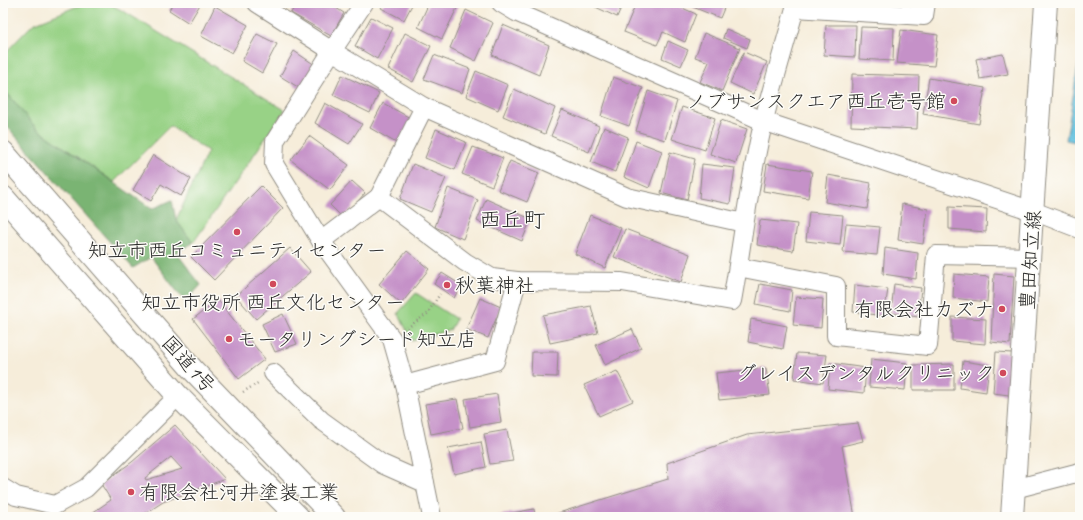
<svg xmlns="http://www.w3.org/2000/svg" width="1083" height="520" viewBox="0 0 1083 520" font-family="Caveat,'Klee One',sans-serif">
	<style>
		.green { fill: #98d286; stroke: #627e58 }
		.forest { fill: #7ab473; stroke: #52704f }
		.water { fill: #60c0de; stroke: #467684 }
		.building { fill: #c591c8; fill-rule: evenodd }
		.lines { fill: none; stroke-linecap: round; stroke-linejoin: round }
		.minor-casing { stroke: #908c82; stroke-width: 20 }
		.primary-casing { stroke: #908c82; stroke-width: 24 }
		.trunk-casing { stroke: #908c82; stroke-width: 24 }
		.path { stroke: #908c82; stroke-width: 2.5; stroke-dasharray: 1 3; stroke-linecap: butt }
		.minor { stroke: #fff; stroke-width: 18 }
		.primary { stroke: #fff; stroke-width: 22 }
		.trunk { stroke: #fff; stroke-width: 22 }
		.poi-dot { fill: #d1495b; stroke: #fdfcf7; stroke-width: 1.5 }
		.labels { text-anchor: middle; stroke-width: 3; stroke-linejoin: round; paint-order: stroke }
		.poi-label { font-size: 20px; fill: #2b2b2b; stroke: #fdfcf7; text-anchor: end }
		.street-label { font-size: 20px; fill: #2b2b2b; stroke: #fdfcf7 }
		.quarter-label { font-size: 22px; fill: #2b2b2b; stroke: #fdfcf7 }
	</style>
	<rect width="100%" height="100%" fill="#fdfcf7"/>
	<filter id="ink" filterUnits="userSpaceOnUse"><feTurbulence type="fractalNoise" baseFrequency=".025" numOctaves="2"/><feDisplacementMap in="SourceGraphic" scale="8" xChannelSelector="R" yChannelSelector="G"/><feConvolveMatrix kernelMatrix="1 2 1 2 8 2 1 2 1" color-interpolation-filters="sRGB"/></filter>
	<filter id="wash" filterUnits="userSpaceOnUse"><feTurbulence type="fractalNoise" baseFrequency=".012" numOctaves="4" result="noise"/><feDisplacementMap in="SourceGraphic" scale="16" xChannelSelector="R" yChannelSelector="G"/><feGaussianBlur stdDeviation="0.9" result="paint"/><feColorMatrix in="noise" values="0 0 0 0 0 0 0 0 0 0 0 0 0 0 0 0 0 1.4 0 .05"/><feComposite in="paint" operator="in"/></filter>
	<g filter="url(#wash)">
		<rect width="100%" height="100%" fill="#f6edda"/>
		<g class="green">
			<polygon points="85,3 108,3 125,12 285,110 193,243 176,220 208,151 170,126 114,182 36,128 3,88 3,55 33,24"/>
			<polygon points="416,293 456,319 450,330 412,341 398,313"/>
		</g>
		<polygon class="forest" points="3,88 36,128 152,209 172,200 176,220 193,243 176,252 201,285 185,302 151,257 133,268 3,122"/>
		<polygon class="water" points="1080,53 1080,143 1066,140"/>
		<g id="blocks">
			<g class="building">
				<polygon points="173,3 201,3 189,23 169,10"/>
				<polygon points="296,3 328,3 344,13 331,36 291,13"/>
				<polygon points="384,3 413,3 404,20 381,8"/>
				<polygon points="429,3 451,3 458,6 442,39 418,27"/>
				<polygon points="587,3 623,3 617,17"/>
				<polygon points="636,3 671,3 696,14 685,42 663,32 657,45 624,32"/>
				<polygon points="683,3 718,3 725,6 720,18"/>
				<polygon points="215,6 248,25 232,53 201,36"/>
				<polygon points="466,10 493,23 476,61 450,48"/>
				<polygon points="371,17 393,28 377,59 355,46"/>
				<polygon points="503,25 549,45 539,75 492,55"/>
				<polygon points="826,25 856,25 855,57 824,55"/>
				<polygon points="861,27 894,28 893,61 859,59"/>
				<polygon points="726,29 750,39 747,48 723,38"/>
				<polygon points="901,30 938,35 934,66 897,63"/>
				<polygon points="405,33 431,46 413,82 388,69"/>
				<polygon points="704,33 740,48 722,91 700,82 709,62 695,57"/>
				<polygon points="257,34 277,44 262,73 242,61"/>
				<polygon points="668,41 688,50 681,66 662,58"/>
				<polygon points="294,51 315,65 301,89 280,76"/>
				<polygon points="744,52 767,62 753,94 730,83"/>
				<polygon points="1003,54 1008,74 980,79 976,59"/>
				<polygon points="434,55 470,69 462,93 424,79"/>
				<polygon points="476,71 508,85 498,110 466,96"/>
				<polygon points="852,74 919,76 917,129 851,126"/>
				<polygon points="342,75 379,93 370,113 333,95"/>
				<polygon points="613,77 643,88 629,126 601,116"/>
				<polygon points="929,78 985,88 979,124 923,114"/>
				<polygon points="514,89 555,108 545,134 503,116"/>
				<polygon points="648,91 677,101 665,140 636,131"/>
				<polygon points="325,103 362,124 349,144 315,123"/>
				<polygon points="383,103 412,119 398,144 370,128"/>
				<polygon points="682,107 715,118 705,150 672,139"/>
				<polygon points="562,110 599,126 589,152 551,136"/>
				<polygon points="721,120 747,129 736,163 710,154"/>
				<polygon points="604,127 628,137 615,172 591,162"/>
				<polygon points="436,129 466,142 455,170 425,158"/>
				<polygon points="309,136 349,165 330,190 291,160"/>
				<polygon points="636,141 662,151 649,188 624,177"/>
				<polygon points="473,147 503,158 492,186 462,174"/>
				<polygon points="670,152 695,159 687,200 661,193"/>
				<polygon points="153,155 191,179 181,196 161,184 151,201 133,190"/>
				<polygon points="510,161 539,173 527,202 498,190"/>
				<polygon points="413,164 446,178 431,212 400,199"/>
				<polygon points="702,164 735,168 730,204 699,198"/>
				<polygon points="767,164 812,171 808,198 763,191"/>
				<polygon points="828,175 871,183 867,209 825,202"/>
				<polygon points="352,181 365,193 343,218 330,205"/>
				<polygon points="261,186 283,208 214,280 191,257"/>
				<polygon points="448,188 478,200 463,239 435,227"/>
				<polygon points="486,199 531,219 522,241 477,221"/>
				<polygon points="902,204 928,209 923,244 898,240"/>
				<polygon points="949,207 987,209 986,232 949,229"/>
				<polygon points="809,212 843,215 840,245 806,241"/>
				<polygon points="590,215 621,228 605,268 575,254"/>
				<polygon points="760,220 797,224 793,251 757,245"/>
				<polygon points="846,224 880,227 877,255 843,252"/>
				<polygon points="625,229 690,254 681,282 614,257"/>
				<polygon points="290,248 311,272 256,319 236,296"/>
				<polygon points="885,248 918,253 916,279 883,274"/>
				<polygon points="407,251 429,269 401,304 379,284"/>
				<polygon points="442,273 461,285 454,298 434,284"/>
				<polygon points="954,274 989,277 987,302 953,298"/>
				<polygon points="994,274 1014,276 1010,344 991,342"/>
				<polygon points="760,284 792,290 790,311 756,304"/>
				<polygon points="894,284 921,288 918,317 891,313"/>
				<polygon points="855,285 888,289 884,316 853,312"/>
				<polygon points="796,297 823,299 821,328 793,325"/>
				<polygon points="480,298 501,307 488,338 466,329"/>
				<polygon points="218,300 265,359 239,379 193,319"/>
				<polygon points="591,306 598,333 550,343 543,315"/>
				<polygon points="283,314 297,344 275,352 262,324"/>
				<polygon points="952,317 986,319 985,344 952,341"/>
				<polygon points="751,319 787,326 783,349 748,342"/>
				<polygon points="632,329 641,348 605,365 596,345"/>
				<polygon points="532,352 558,352 557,377 531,376"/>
				<polygon points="996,352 1012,353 1009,395 993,393"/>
				<polygon points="797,353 827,355 823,383 794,379"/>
				<polygon points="871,359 907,363 905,390 869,387"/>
				<polygon points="963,361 989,365 986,392 960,388"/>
				<polygon points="830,363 866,368 864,393 828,389"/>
				<polygon points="954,364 954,390 913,390 913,365"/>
				<polygon points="766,368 770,395 719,400 716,373"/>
				<polygon points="617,371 633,401 599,416 584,385"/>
				<polygon points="497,394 501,422 470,427 465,399"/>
				<polygon points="457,399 463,428 431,434 425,404"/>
				<polygon points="858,423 863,441 842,446 855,517 552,517 552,515 668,479 667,463 747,435"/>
				<path d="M175 425 225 479 163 502 140 517H90L89 515 111 500 101 484 132 462ZM171 457 182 469 146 480 145 478Z"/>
				<polygon points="507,430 513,461 490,464 484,434"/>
				<polygon points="481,442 486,467 454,474 448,448"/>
				<polygon points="534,509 535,517 496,517 496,516"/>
			</g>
		</g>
	</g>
	<g filter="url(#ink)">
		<use href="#blocks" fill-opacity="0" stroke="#908c82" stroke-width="1"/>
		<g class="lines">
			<g class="minor-casing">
				<g id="minor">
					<polyline points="257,3 332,51 424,107 627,197 744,223"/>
					<polyline points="364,3 332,51 275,141 274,164 321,241 392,339 405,385 432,517"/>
					<polyline points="501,3 516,12 763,121 1033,211 1080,229"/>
					<polyline points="795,8 924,16 926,3"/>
					<polyline points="379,197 424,107"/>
					<path d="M321 241 379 197 465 262 492 278 517 281 622 282 732 301C743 241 749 179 764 120 773 83 785 45 795 8V3"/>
					<polyline points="738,267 836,286 836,336 928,346 936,255 1030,257"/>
					<polyline points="273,373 321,420 382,464 425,483"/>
					<polyline points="405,385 495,361 517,281"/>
					<polyline points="3,488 16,496 55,505 86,488 178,396"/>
					<polyline points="1014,489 1080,472"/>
				</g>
			</g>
			<g class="primary-casing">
				<polyline id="primary" points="1012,517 1046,3"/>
			</g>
			<g class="trunk-casing">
				<g id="trunk">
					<polyline points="3,152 192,369 334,517"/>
					<polyline points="3,197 178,396 298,517"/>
				</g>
			</g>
			<g class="path">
				<polyline points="407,328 427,314 440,294"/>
				<polyline points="243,392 258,383"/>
			</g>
			<use href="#minor" class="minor"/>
			<use href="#primary" class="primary"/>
			<use href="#trunk" class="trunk"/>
		</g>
	</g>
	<g class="poi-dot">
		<circle cx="954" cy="101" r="4"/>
		<circle cx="237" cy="232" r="4"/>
		<circle cx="273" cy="284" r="4"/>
		<circle cx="447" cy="285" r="4"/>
		<circle cx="1002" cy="309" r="4"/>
		<circle cx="229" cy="339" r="4"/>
		<circle cx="1003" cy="373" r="4"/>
		<circle cx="131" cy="492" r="4"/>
	</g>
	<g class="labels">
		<g class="poi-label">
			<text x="946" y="108">ノブサンスクエア西丘壱号館</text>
			<text x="237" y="257" text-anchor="middle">知立市西丘コミュニティセンター</text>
			<text x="455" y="292" text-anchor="start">秋葉神社</text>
			<text x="273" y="309" text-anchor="middle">知立市役所 西丘文化センター</text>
			<text x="994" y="316">有限会社カズナ</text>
			<text x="237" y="346" text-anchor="start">モータリングシード知立店</text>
			<text x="995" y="380">グレイスデンタルクリニック</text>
			<text x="139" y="499" text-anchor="start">有限会社河井塗装工業</text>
		</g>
		<g class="street-label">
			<text transform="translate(1030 260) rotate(-86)" y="7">豊田知立線</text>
			<text transform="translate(189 364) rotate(48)" y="7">国道1号</text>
		</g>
		<g class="quarter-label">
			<text x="512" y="227">西丘町</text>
		</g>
	</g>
	<rect width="1083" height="520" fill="none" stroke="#fdfcf7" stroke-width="16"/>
</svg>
